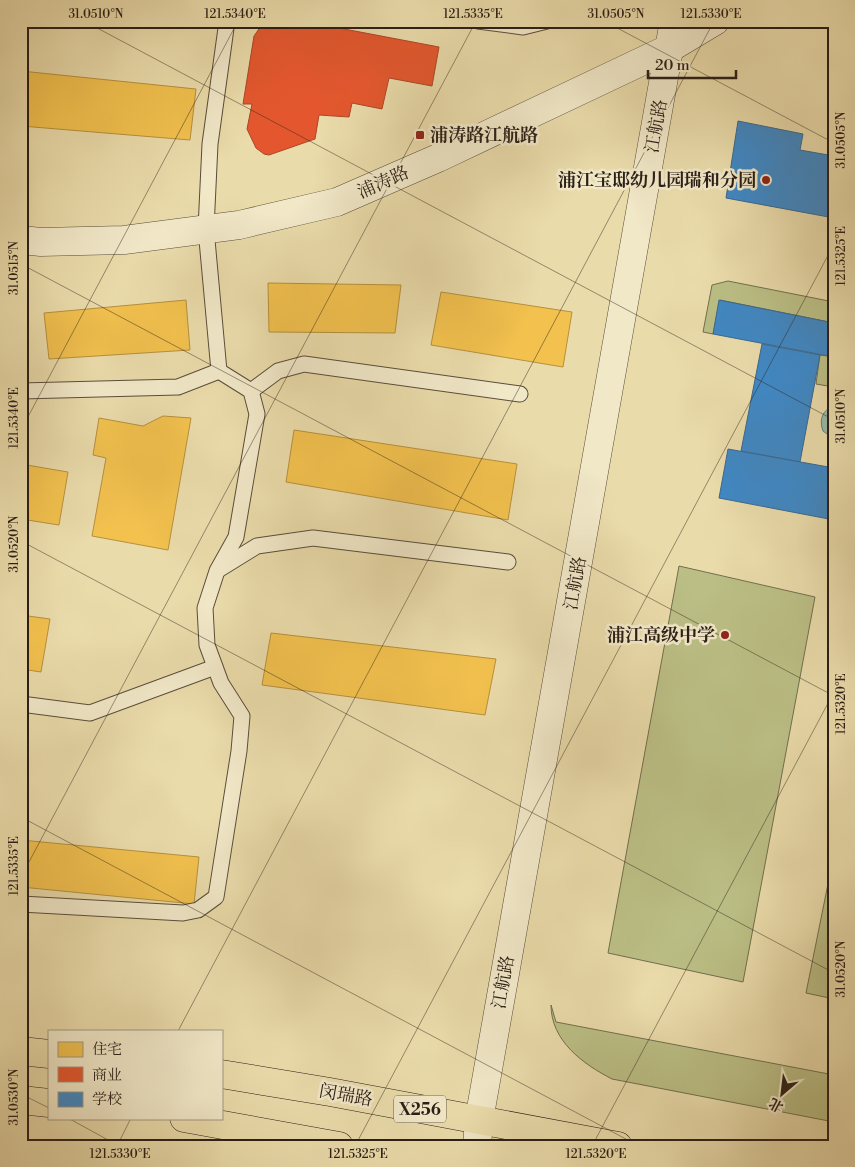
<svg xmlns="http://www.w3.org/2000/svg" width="855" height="1167" viewBox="0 0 855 1167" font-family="'Libre Bodoni','Noto Serif SC',serif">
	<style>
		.green { fill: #bbbf85; stroke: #726e4e }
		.water { fill: #98bba9; stroke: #6c7c6e }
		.homes { fill: #f2c14e; stroke: #b6903d }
		.shops { fill: #e4572e; stroke: #ac4627 }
		.schools { fill: #3f88c5; stroke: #396890 }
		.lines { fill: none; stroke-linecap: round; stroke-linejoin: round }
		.lane-casing { stroke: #5a4d3b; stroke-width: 17 }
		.street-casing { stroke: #5a4d3b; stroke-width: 29 }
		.primary-casing { stroke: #2a1e16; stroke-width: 29 }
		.lane { stroke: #f1e8c8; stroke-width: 15 }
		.street { stroke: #f1e8c8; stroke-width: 28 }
		.primary { stroke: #eadbaa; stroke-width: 28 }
		.ticks { fill: none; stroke: #2a1e16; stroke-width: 1; stroke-opacity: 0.45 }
		.poi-dot { fill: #8f2418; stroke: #f1e8c8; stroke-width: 2 }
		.labels { text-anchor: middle; stroke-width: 5; stroke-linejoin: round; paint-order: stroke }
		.shield { fill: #f1e8c8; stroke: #665b4b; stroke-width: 1 }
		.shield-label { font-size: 16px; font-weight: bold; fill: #2a1e16 }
		.street-label { font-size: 18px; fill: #2a1e16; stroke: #f1e8c8 }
		.poi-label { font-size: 18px; font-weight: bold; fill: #2a1e16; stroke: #f1e8c8; text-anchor: end }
		.neatline { fill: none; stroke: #2a1e16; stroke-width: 2 }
		.ticks-label { font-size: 12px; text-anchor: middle; fill: #2a1e16 }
	</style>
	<rect width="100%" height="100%" fill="#eadbaa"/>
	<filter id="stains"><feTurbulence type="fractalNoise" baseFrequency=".004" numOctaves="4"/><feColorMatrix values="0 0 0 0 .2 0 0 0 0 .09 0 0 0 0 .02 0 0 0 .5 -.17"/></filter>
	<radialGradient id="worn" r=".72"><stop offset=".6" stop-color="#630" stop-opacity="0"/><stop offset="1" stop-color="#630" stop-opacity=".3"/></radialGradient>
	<g class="green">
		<polygon points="728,281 834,302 834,323 720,300 713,334 703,332 712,285"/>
		<polygon points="820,355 834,357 834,387 816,384"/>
		<polygon points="679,566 815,597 743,982 608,953"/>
		<polygon points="834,854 834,999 806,993"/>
		<path d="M551 1005 556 1022 834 1075V1122L612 1079C583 1064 551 1041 551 1005Z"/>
	</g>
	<path class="water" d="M834 406V439L823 431C819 420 822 410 834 406Z"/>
	<g class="homes">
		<polygon points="21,71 196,89 190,140 21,126"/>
		<polygon points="268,283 401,285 395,333 269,332"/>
		<polygon points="441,292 572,312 563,367 431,345"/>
		<polygon points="186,300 190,350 49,359 44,313"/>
		<polygon points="163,416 191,418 168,550 92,536 106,458 93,455 99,418 143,426"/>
		<polygon points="294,430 517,464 508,520 286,482"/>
		<polygon points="21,464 68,472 59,525 21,519"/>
		<polygon points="21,615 50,619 41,672 21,669"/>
		<polygon points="271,633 496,659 485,715 262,685"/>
		<polygon points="21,840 199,857 194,904 21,887"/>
	</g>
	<polygon class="shops" points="268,21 302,21 439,47 432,86 389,78 382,109 352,103 349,117 319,115 315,139 269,155 264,154 256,148 247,129 252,104 243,104 254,36 263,23"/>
	<g class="schools">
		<polygon points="738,121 803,134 800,150 834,156 834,218 726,198"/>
		<polygon points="719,300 834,323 834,357 713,334"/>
		<polygon points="762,344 820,355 800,462 741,451"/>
		<polygon points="728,449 834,468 834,520 719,498"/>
	</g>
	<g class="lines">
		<g class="lane-casing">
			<g id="lane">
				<polyline points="478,21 523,27 547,21"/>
				<polyline points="219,371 206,229 210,144 227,21"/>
				<polyline points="21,391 178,387 219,371"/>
				<polyline points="251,391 278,371 304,364 520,394"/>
				<polyline points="218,570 257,546 313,538 508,562"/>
				<polyline points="21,704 90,713 215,667"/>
				<polyline points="21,904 183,913 198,910 216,897 239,751 242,716 221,683 207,645 205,608 217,571 236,537 257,414 251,391 219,371"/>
			</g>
		</g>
		<g class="street-casing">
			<g id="street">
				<polyline points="21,240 41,242 124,240 239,225 337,202 438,158 670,48 715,21"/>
				<polyline points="477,1146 479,1120 674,21"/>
			</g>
		</g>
		<g class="primary-casing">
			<g id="primary">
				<polyline points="21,1051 49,1054"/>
				<polyline points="221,1074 330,1092 618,1146"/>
				<polyline points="21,1100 49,1103"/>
				<polyline points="184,1118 339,1146"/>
			</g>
		</g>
		<use href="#lane" class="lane"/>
		<use href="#street" class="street"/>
		<use href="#primary" class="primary"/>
	</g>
	<path class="ticks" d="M84 21 834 420M604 21 834 143M21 264 834 696M21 430 238 21M21 541 834 973M21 817 639 1146M21 877 476 21M178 1031 714 21M21 1094 49 1108M68 1118 119 1146M117 1146 131 1118M355 1146 834 244M592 1146 834 692M830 1146 834 1140"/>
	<g class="poi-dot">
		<rect x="415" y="130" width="10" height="10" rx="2.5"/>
		<circle cx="766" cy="180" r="5"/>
		<circle cx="725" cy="635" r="5"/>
	</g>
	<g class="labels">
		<rect class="shield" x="394" y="1095.5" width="52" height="27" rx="4"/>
		<g class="shield-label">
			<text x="420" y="1115">X256</text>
		</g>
		<g class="street-label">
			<text transform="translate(656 126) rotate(-80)" y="6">江航路</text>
			<text transform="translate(383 182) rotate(-24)" y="6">浦涛路</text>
			<text transform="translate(575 583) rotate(-80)" y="6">江航路</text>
			<text transform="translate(503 982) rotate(-80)" y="6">江航路</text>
			<text transform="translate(346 1095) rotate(10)" y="6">闵瑞路</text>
		</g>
		<g class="poi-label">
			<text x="430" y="141" text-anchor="start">浦涛路江航路</text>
			<text x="756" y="186">浦江宝邸幼儿园瑞和分园</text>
			<text x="715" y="641">浦江高级中学</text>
		</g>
	</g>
	<rect width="855" height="1167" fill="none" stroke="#eadbaa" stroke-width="55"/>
	<rect x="48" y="1030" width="175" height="90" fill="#f1e8c8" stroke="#a19781"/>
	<rect x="58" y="1042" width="25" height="15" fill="#f2c14e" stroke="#a19781"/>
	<text x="92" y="1054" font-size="15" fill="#2a1e16">住宅</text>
	<rect x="58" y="1067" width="25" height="15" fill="#e4572e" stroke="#a19781"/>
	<text x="92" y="1080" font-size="15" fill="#2a1e16">商业</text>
	<rect x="58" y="1092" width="25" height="15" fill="#3f88c5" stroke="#a19781"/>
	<text x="92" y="1104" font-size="15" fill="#2a1e16">学校</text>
	<g transform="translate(782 1094) rotate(208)" stroke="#f1e8c8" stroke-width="4" paint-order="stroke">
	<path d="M0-4L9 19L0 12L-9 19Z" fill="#2a1e16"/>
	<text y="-8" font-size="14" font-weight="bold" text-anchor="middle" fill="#2a1e16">北</text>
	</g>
	<path d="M648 70v8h88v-8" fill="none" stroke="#2a1e16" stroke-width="2.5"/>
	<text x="655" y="70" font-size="15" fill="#2a1e16" stroke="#f1e8c8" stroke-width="4" paint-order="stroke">20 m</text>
	<rect x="28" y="28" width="800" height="1112" class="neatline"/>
	<g class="ticks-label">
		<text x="96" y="18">31.0510°N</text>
		<text x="235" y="18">121.5340°E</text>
		<text x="473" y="18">121.5335°E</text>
		<text x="616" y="18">31.0505°N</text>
		<text x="711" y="18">121.5330°E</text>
		<text transform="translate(841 140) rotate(-90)" y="4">31.0505°N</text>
		<text transform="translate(841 256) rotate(-90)" y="4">121.5325°E</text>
		<text transform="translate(14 268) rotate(-90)" y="4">31.0515°N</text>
		<text transform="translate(841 416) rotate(-90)" y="4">31.0510°N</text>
		<text transform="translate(14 418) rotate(-90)" y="4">121.5340°E</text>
		<text transform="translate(14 544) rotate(-90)" y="4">31.0520°N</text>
		<text transform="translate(841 704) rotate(-90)" y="4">121.5320°E</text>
		<text transform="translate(14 866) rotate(-90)" y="4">121.5335°E</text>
		<text transform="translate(841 969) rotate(-90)" y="4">31.0520°N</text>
		<text transform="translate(14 1097) rotate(-90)" y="4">31.0530°N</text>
		<text x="120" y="1158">121.5330°E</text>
		<text x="358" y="1158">121.5325°E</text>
		<text x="596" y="1158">121.5320°E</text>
	</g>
	<rect width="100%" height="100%" filter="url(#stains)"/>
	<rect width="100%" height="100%" fill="url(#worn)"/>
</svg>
